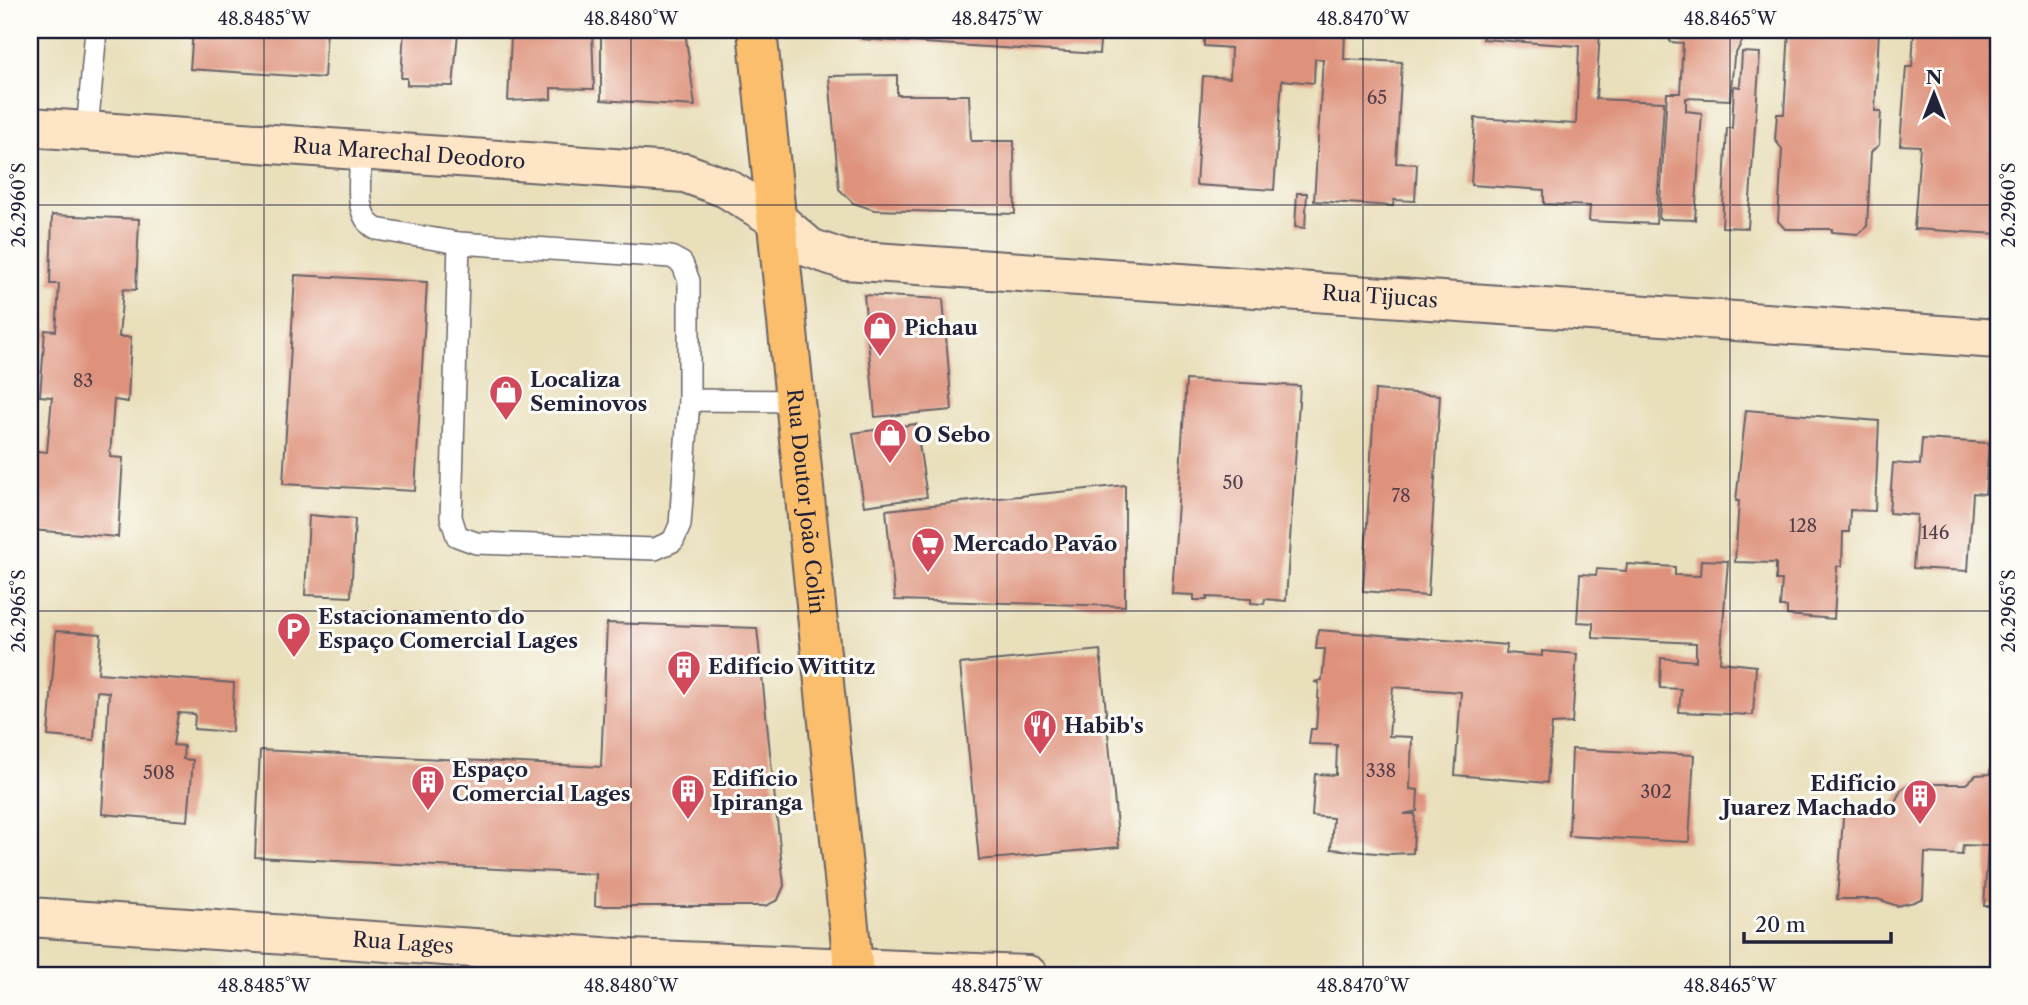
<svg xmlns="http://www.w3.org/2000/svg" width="2028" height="1005" viewBox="0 0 2028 1005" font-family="'Libre Caslon Text',serif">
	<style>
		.building { fill: #de927b }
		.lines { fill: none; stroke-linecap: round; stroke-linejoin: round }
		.service-casing { stroke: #686468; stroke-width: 24 }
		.secondary-casing { stroke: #686468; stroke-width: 42 }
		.primary-casing { stroke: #686468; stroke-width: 42 }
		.service { stroke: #fff; stroke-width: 21 }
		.secondary { stroke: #fde5c5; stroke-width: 38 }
		.primary { stroke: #fabe6d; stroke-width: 38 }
		.ticks { fill: none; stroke: #22223b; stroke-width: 2; stroke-opacity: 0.45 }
		.labels { text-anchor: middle; stroke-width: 6; stroke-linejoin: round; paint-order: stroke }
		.number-label { font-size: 18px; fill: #513e4b }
		.street-label { font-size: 21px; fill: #22223b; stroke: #fdfcf7 }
		.poi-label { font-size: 21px; font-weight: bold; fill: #22223b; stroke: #fdfcf7; text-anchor: start }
		.neatline { fill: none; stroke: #22223b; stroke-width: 2.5 }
		.ticks-label { font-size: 18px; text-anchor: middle; fill: #22223b }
	</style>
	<rect width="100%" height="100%" fill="#fdfcf7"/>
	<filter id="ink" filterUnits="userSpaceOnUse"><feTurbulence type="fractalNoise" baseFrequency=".0143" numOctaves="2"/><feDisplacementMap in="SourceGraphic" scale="14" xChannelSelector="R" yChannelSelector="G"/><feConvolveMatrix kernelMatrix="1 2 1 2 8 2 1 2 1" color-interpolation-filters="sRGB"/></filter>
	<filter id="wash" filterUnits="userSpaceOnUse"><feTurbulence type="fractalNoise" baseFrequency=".00686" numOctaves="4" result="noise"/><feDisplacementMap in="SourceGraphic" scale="28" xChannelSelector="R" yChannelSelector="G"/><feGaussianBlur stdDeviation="1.57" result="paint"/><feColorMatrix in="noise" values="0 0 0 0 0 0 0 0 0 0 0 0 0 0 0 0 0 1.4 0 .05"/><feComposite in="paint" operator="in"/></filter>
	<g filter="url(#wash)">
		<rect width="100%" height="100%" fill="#e9dfbb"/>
		<g id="blocks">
			<g class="building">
				<polygon points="193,30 327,30 324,78 190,69"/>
				<polygon points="404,30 592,30 594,89 551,88 551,99 508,101 511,36 458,33 453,86 407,85 407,78 401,78"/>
				<polygon points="601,30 685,30 695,106 601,100"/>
				<polygon points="861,30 1101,30 1099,54 862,39"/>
				<polygon points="1204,30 1345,30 1344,59 1402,62 1396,163 1417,164 1415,201 1394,200 1393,206 1314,201 1323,59 1315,59 1314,83 1282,80 1274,190 1196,185 1203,76 1230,78 1231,48 1204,46"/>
				<polygon points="1483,30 1600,30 1596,99 1664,102 1656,224 1589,221 1590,206 1544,204 1544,190 1471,185 1475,118 1576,124 1579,46 1483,39"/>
				<polygon points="1670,30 1748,30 1734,57 1730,100 1686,98 1686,111 1702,113 1695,220 1659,219 1667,93 1680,93 1683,43 1670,42"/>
				<polygon points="1789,30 1879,30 1875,111 1881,111 1879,145 1871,152 1867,226 1858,234 1832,232 1832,229 1785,229 1778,221 1782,149 1775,140 1777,114 1784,114"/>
				<polygon points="1914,30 1998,30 1998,234 1914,229 1920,146 1900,145 1906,67 1912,67"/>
				<polygon points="1742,52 1760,53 1748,228 1722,227 1727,128 1732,128 1734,86 1740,87"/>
				<polygon points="897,75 897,95 969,95 971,141 1014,141 1015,214 874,210 853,203 839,189 829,76"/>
				<polygon points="1297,193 1307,193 1305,228 1295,227"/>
				<polygon points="52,215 139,219 136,290 123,289 119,337 131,337 128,402 114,400 110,457 123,458 118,537 31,530 36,451 47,452 52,397 40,396 45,330 56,331 58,303 59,284 50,284"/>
				<polygon points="295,275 427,282 415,491 283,484"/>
				<polygon points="864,295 943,299 952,410 875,417"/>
				<polygon points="1186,380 1300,386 1286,601 1265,599 1264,604 1251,603 1251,599 1207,597 1207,600 1194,600 1194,595 1172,594"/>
				<polygon points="1375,390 1440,395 1428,596 1363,591"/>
				<polygon points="1746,410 1879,421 1875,511 1850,510 1849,532 1843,532 1842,566 1837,566 1834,619 1787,615 1787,607 1780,607 1782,580 1776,580 1776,563 1735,562 1739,501 1736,501"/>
				<polygon points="916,424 927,497 864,506 853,433"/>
				<polygon points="1922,439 1989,443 1985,494 1973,493 1968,571 1913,568 1917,515 1889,513 1893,463 1920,465"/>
				<polygon points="1125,485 1125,606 895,600 886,510"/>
				<polygon points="309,515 355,519 351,597 305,595"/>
				<polygon points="1701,560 1728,561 1720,662 1756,666 1753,715 1679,712 1681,689 1660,688 1661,658 1696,661 1696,643 1593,638 1593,623 1577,622 1580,574 1596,575 1597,569 1626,571 1627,564 1675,567 1675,575 1700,576"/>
				<polygon points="607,623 757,628 784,886 778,900 765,906 595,906 596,874 255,857 260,750 601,767"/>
				<polygon points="1318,630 1507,645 1506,653 1542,656 1542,651 1577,654 1572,723 1552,724 1547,783 1455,775 1461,692 1393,687 1389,736 1412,737 1410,789 1418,790 1417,811 1404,814 1415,814 1413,853 1388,854 1331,849 1333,818 1312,816 1315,774 1336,775 1337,745 1309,744 1311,729 1316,729 1319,683 1314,682 1322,680 1325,649 1316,649"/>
				<polygon points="56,631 101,634 98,673 234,683 232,732 194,729 195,714 178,713 173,745 184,746 183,759 193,760 188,821 102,814 109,692 97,691 94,740 48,736"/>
				<polygon points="1100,650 1119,847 979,860 960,664"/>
				<polygon points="1995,736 1998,737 1998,906 1984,906 1988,846 1963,845 1962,855 1925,853 1923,898 1914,902 1897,906 1878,899 1837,899 1844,805 1892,808 1901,790 1910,784 1966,784 1976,775 1990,774"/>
				<polygon points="1572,749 1694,755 1689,842 1569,836"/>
			</g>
		</g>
	</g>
	<g filter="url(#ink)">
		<use href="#blocks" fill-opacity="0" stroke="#686468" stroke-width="2"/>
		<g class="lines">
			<g class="service-casing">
				<g id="service">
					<polyline points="87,131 96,30"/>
					<path d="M361 150C361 176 352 215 376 229L459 243 451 517 457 536 476 543 655 549 673 541 680 525 689 400 795 401"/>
					<polyline points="459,243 671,257 682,263 689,281 689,400"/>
				</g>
			</g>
			<g class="secondary-casing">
				<g id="secondary">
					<path id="s1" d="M30 127 685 173 726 188 776 219 810 248 845 260 1998 339"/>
					<path id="s2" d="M30 917 631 959 1028 975"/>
				</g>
			</g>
			<g class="primary-casing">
				<g id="primary">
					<path id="s3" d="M757 30 854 975"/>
				</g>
			</g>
			<use href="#service" class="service"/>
			<use href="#secondary" class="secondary"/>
			<use href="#primary" class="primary"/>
		</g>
	</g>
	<path class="ticks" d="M264 30V975M631 30V975M997 30V975M1363 30V975M1730 30V975M30 205H1998M30 611H1998"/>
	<defs>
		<g id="shop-pin" transform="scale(1.75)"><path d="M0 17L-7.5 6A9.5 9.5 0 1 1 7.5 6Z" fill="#d1495b" stroke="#fdfcf7"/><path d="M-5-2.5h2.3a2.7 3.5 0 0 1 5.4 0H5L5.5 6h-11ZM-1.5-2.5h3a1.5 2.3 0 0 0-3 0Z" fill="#fff"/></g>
		<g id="supermarket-pin" transform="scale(1.75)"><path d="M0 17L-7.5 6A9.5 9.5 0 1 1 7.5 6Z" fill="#d1495b" stroke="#fdfcf7"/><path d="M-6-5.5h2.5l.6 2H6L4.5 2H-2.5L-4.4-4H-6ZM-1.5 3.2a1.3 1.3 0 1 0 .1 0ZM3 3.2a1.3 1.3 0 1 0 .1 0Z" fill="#fff"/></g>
		<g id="parking-pin" transform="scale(1.75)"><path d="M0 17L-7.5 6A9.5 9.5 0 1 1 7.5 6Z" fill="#d1495b" stroke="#fdfcf7"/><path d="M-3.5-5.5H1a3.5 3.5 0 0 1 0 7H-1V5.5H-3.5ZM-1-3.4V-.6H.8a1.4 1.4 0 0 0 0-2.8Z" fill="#fff"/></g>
		<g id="building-pin" transform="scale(1.75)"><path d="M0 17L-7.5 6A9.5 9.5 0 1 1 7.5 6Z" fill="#d1495b" stroke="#fdfcf7"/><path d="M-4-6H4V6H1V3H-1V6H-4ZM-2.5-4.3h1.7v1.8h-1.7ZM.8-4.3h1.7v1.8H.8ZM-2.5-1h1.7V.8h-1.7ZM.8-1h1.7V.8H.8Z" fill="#fff"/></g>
		<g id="restaurant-pin" transform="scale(1.75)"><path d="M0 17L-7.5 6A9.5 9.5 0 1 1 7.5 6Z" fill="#d1495b" stroke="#fdfcf7"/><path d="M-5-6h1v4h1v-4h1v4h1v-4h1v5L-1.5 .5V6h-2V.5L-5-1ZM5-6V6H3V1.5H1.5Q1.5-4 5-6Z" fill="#fff"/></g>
	</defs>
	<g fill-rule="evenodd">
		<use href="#shop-pin" x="880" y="328"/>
		<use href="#shop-pin" x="506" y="392"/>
		<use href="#shop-pin" x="890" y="435"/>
		<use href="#supermarket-pin" x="928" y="544"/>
		<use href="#parking-pin" x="294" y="629"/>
		<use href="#building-pin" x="684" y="667"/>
		<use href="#restaurant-pin" x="1040" y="726"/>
		<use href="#building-pin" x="428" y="782"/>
		<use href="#building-pin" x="688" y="791"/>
		<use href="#building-pin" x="1920" y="796"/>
	</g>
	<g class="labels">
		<g class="number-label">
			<text x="1377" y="104">65</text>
			<text x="83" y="387">83</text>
			<text x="1233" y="489">50</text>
			<text x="1401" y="502">78</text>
			<text x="1803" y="532">128</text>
			<text x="1935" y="539">146</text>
			<text x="1381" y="777">338</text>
			<text x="159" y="779">508</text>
			<text x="1656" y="798">302</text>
		</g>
		<g class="street-label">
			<text dy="7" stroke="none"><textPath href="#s1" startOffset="380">Rua Marechal Deodoro</textPath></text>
			<text dy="7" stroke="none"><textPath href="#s1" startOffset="1377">Rua Tijucas</textPath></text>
			<text dy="7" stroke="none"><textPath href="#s3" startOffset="474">Rua Doutor João Colin</textPath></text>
			<text dy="7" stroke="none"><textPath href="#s2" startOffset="374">Rua Lages</textPath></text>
		</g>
		<g class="poi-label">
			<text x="904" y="335">Pichau</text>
			<text x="530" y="387">Localiza<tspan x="530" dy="24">Seminovos</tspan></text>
			<text x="914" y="442">O Sebo</text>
			<text x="953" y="551">Mercado Pavão</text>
			<text x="318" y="624">Estacionamento do<tspan x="318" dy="24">Espaço Comercial Lages</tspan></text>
			<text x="708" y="674">Edifício Wittitz</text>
			<text x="1064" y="733">Habib's</text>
			<text x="452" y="777">Espaço<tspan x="452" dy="24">Comercial Lages</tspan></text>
			<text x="712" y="786">Edifício<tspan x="712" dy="24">Ipiranga</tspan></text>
			<text x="1896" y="791" text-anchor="end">Edifício<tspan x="1896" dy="24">Juarez Machado</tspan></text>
		</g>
	</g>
	<rect width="2028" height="1005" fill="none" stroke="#fdfcf7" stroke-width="77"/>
	<g transform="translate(1934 94)" stroke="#fdfcf7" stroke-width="5" paint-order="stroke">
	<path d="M0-5L12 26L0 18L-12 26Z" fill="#22223b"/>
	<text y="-10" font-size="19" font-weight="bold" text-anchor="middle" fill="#22223b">N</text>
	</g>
	<path d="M1744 932v10h147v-10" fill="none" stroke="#22223b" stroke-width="3.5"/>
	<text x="1755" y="932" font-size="21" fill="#22223b" stroke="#fdfcf7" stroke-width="5" paint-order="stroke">20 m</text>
	<rect x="38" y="38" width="1952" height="929" class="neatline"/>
	<g class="ticks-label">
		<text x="264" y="25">48.8485°W</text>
		<text x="631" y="25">48.8480°W</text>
		<text x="997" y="25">48.8475°W</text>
		<text x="1363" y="25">48.8470°W</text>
		<text x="1730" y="25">48.8465°W</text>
		<text transform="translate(19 205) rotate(-90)" y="6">26.2960°S</text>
		<text transform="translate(2009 205) rotate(-90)" y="6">26.2960°S</text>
		<text transform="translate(19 611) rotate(-90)" y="6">26.2965°S</text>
		<text transform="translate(2009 611) rotate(-90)" y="6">26.2965°S</text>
		<text x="264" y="992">48.8485°W</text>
		<text x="631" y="992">48.8480°W</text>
		<text x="997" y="992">48.8475°W</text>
		<text x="1363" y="992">48.8470°W</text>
		<text x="1730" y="992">48.8465°W</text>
	</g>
</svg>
